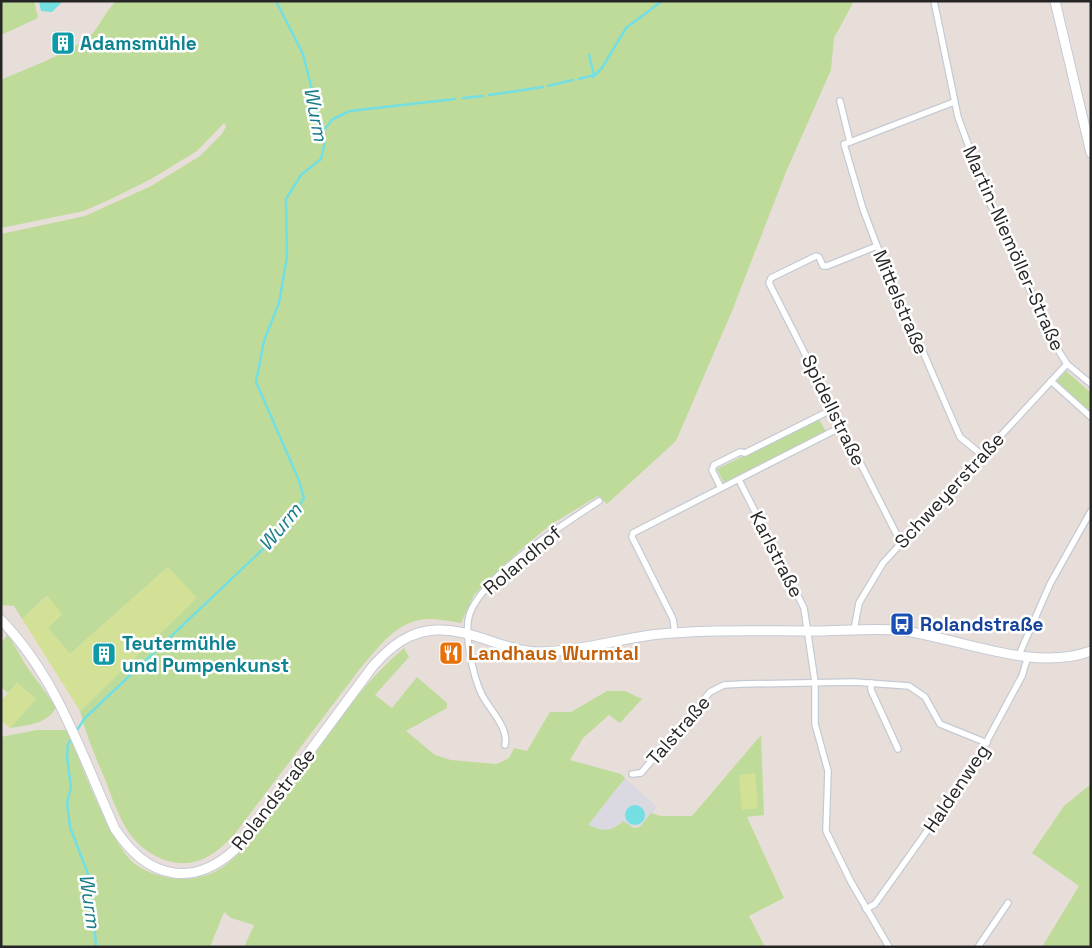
<svg xmlns="http://www.w3.org/2000/svg" width="1092" height="948" viewBox="0 0 1092 948" font-family="'Space Grotesk',sans-serif">
	<style>
		.industrial { fill: #dad9e1 }
		.green { fill: #bfdb99 }
		.pitch { fill: #d3e196 }
		.water { fill: #73dfe3 }
		.lines { fill: none; stroke-linecap: round; stroke-linejoin: round }
		.stream { stroke: #73dfe3; stroke-width: 2.5 }
		.minor-casing { stroke: #c4cad4; stroke-width: 8 }
		.secondary-casing { stroke: #c4cad4; stroke-width: 11 }
		.minor { stroke: #fff; stroke-width: 5.5 }
		.secondary { stroke: #fff; stroke-width: 9 }
		.labels { text-anchor: middle; stroke-width: 5; stroke-linejoin: round; paint-order: stroke }
		.culture-label { font-size: 19px; font-weight: bold; fill: #0d838f; stroke: #fff; text-anchor: start }
		.street-label { font-size: 19px; fill: #262626; stroke: #fff }
		.transit-label { font-size: 19px; font-weight: bold; fill: #164399; stroke: #fff; text-anchor: start }
		.food-label { font-size: 19px; font-weight: bold; fill: #c56008; stroke: #fff; text-anchor: start }
		.water-label { font-size: 20px; font-style: italic; fill: #187c89; stroke: #fff }
	</style>
	<rect width="100%" height="100%" fill="#e8ded9"/>
	<polygon class="industrial" points="625,778 657,807 645,823 640,827 629,825 604,831 588,825"/>
	<g class="green">
		<polygon points="1,1 34,1 38,18 1,35"/>
		<path d="M116 1H854L834 38 831 70 786 172 732 311 676 441 607 504 598 496 550 525 518 552 474 595 461 623C450 621 438 619 426 619 396 621 377 649 359 670L234 835C224 845 214 855 200 860 172 871 140 852 126 828 117 813 111 795 105 779 95 756 86 735 80 711L196 598 168 567 70 654 48 628 47 596 22 619 14 606 1 605V234L85 216 151 186 200 156 221 135 226 127 224 123 197 151 151 179 111 199 84 211 1 228V80C25 69 76 51 93 33 101 23 106 11 116 1Z"/>
		<polygon points="1066,371 1091,393 1091,415 1056,382"/>
		<polygon points="819,419 826,432 725,485 717,469"/>
		<path d="M8 634 25 664 56 707C48 724 28 725 10 728L36 699 17 683 8 693 1 687V643Z"/>
		<path d="M404 648 409 657 375 695 392 708 417 677 447 703V708L406 731 435 755 451 760 497 764 509 758 514 748 527 751 550 712H571L607 691H625L642 699 620 723 609 715 583 738 570 760 621 774 625 778 588 825C604 832 611 832 623 821L634 828 640 827 651 813 661 816H692L761 735 764 815 747 817 784 898 749 916 765 947H244L254 925 231 918 224 912 210 947H1V737L37 730H67C81 762 111 849 138 866 164 883 203 884 227 864 249 847 268 817 285 794 322 743 356 689 404 648Z"/>
		<polygon points="1091,784 1091,947 1042,947 1079,886 1032,853 1064,806"/>
	</g>
	<g class="pitch">
		<polygon points="168,567 197,598 80,711 22,619 48,596 62,614 48,628 70,654"/>
		<polygon points="17,683 36,699 10,728 1,721 1,701"/>
		<polygon points="755,773 758,808 742,810 739,775"/>
	</g>
	<g class="water">
		<polygon points="39,1 63,1 52,12 41,11"/>
		<circle cx="635" cy="815" r="10"/>
	</g>
	<g class="lines">
		<g class="stream">
			<polyline points="593,77 602,68 626,28 662,1"/>
			<polyline points="579,79 594,75 589,55"/>
			<polyline points="548,86 573,80"/>
			<polyline points="489,95 543,87"/>
			<polyline points="463,98 483,96"/>
			<polyline points="323,131 333,119 350,111 455,99"/>
			<polyline points="75,733 85,718 283,530 304,498 298,478 256,382 264,341 279,303 287,257 286,199 301,175 321,159 325,142 303,54 276,1"/>
			<polyline points="72,738 68,744 67,756 71,788 67,802 70,827 91,882 96,947"/>
		</g>
		<g class="minor-casing">
			<g id="minor">
				<polyline points="934,1 958,117 988,199 1057,348 1067,364 1091,384"/>
				<polyline points="840,101 850,142 844,144 863,209 877,246 960,437 982,455"/>
				<polyline points="850,142 954,102"/>
				<polyline points="877,246 827,266 823,266 819,257 816,256 771,278 769,283 900,541"/>
				<polyline points="1051,381 1091,417"/>
				<polyline points="739,480 804,608 815,682 815,724 828,771 826,831 851,882 889,947"/>
				<polyline points="721,488 712,470 714,465 740,452 745,453 833,409"/>
				<polyline points="854,630 859,603 883,563 1067,364"/>
				<polyline points="675,633 673,619 632,537 633,533 841,427"/>
				<polyline points="1019,655 1050,584 1091,511"/>
				<polyline points="871,683 871,690 898,749"/>
				<path d="M505 745C509 728 490 710 482 695 473 676 463 632 470 613 485 574 564 524 599 501"/>
				<polyline points="632,774 641,773 710,692 724,685 742,684 854,682 909,686 925,697 940,724 987,743"/>
				<polyline points="866,909 875,904 974,765 1022,676 1028,656"/>
				<polyline points="978,947 1008,903"/>
			</g>
		</g>
		<g class="secondary-casing">
			<g id="secondary">
				<polyline points="1055,1 1091,153"/>
				<path d="M1 620C58 679 82 756 115 829 130 851 147 869 174 873 230 880 265 812 293 774 320 738 346 702 373 666 390 647 409 631 436 630 473 628 506 653 543 652 580 651 615 640 651 635 704 629 758 631 810 631 839 631 869 628 898 630 958 637 1032 673 1091 651"/>
			</g>
		</g>
		<use href="#minor" class="minor"/>
		<use href="#secondary" class="secondary"/>
	</g>
	<defs>
		<g id="building-square" transform="scale(1.25)"><rect x="-9" y="-9" width="18" height="18" rx="4" fill="#0f9aa8" stroke="#fff"/><path d="M-4-6H4V6H1V3H-1V6H-4ZM-2.5-4.3h1.7v1.8h-1.7ZM.8-4.3h1.7v1.8H.8ZM-2.5-1h1.7V.8h-1.7ZM.8-1h1.7V.8H.8Z" fill="#fff"/></g>
		<g id="bus-square" transform="scale(1.25)"><rect x="-9" y="-9" width="18" height="18" rx="4" fill="#1a4fb4" stroke="#fff"/><path d="M-5-6H5V4H4V6H2V4H-2V6H-4V4H-5ZM-3.5-4V0h7V-4ZM-3.5 1.2v1.5H-2V1.2ZM2 1.2v1.5H3.5V1.2Z" fill="#fff"/></g>
		<g id="restaurant-square" transform="scale(1.25)"><rect x="-9" y="-9" width="18" height="18" rx="4" fill="#e8710a" stroke="#fff"/><path d="M-5-6h1v4h1v-4h1v4h1v-4h1v5L-1.5 .5V6h-2V.5L-5-1ZM5-6V6H3V1.5H1.5Q1.5-4 5-6Z" fill="#fff"/></g>
	</defs>
	<g fill-rule="evenodd">
		<use href="#building-square" x="63" y="43"/>
		<use href="#bus-square" x="902" y="624"/>
		<use href="#restaurant-square" x="451" y="653"/>
		<use href="#building-square" x="104" y="654"/>
	</g>
	<g class="labels">
		<g class="culture-label">
			<text x="80" y="50">Adamsmühle</text>
			<text x="122" y="650">Teutermühle<tspan x="122" dy="22">und Pumpenkunst</tspan></text>
		</g>
		<g class="street-label">
			<text transform="translate(1014 248) rotate(66)" y="7">Martin-Niemöller-Straße</text>
			<text transform="translate(901 302) rotate(67)" y="7">Mittelstraße</text>
			<text transform="translate(834 410) rotate(64)" y="7">Spidellstraße</text>
			<text transform="translate(949 490) rotate(-47)" y="7">Schweyerstraße</text>
			<text transform="translate(777 554) rotate(63)" y="7">Karlstraße</text>
			<text transform="translate(522 560) rotate(-40)" y="7">Rolandhof</text>
			<text transform="translate(678 730) rotate(-49)" y="7">Talstraße</text>
			<text transform="translate(956 788) rotate(-56)" y="7">Haldenweg</text>
			<text transform="translate(273 799) rotate(-52)" y="7">Rolandstraße</text>
		</g>
		<g class="transit-label">
			<text x="920" y="631">Rolandstraße</text>
		</g>
		<g class="food-label">
			<text x="468" y="660">Landhaus Wurmtal</text>
		</g>
		<g class="water-label">
			<text transform="translate(316 114) rotate(79)" y="7">Wurm</text>
			<text transform="translate(280 527) rotate(-50)" y="7">Wurm</text>
			<text transform="translate(90 901) rotate(82)" y="7">Wurm</text>
		</g>
	</g>
	<rect width="1092" height="948" fill="none" stroke="#262626" stroke-width="5"/>
</svg>
